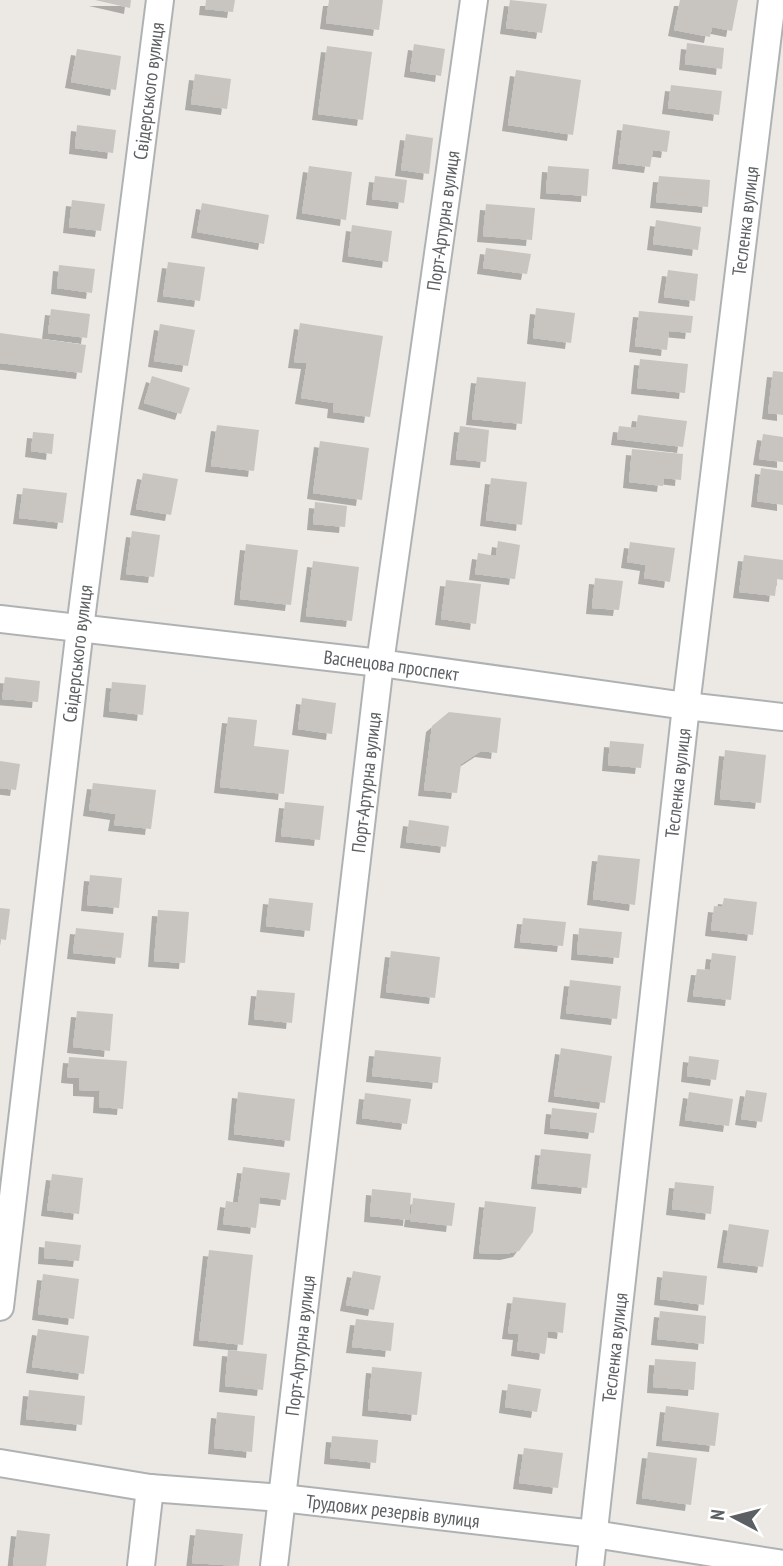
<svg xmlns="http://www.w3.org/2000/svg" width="783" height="1566" viewBox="0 0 783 1566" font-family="'PT Sans Narrow',sans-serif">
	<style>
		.building { fill: #c8c4c0; filter: url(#shadow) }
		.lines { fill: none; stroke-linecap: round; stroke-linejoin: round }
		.minor-casing { stroke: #afb2b4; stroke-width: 30 }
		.minor { stroke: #fff; stroke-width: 26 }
		.labels { text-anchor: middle; stroke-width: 5; stroke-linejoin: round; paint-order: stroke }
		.street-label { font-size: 19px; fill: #5c6062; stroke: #fff }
	</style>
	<defs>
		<filter id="shadow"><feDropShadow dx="-6" dy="6" stdDeviation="0" flood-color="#0004"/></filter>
	</defs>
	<rect width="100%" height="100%" fill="#ece9e4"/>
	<g class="building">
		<polygon points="95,0 131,0 130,8"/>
		<polygon points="206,0 235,0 233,12 205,9"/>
		<polygon points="329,0 383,0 379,30 326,23"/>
		<polygon points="510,0 547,4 542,33 506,28"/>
		<polygon points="680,0 738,0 732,31 712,27 710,37 674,30"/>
		<polygon points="687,43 724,48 722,69 685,64"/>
		<polygon points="414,44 445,49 441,76 410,71"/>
		<polygon points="327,46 372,52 363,120 318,114"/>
		<polygon points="77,49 121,56 116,90 71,82"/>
		<polygon points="516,70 581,80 573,135 508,125"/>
		<polygon points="195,74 231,79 227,109 191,104"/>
		<polygon points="671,85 722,91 719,115 668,108"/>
		<polygon points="623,124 670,131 667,152 653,150 650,167 618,163"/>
		<polygon points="77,125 116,130 113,153 75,148"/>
		<polygon points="406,134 433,138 429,174 401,170"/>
		<polygon points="309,166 352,172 346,220 302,213"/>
		<polygon points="548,166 589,169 587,196 546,193"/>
		<polygon points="375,176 407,180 404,203 372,199"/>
		<polygon points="659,176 710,180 708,207 656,202"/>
		<polygon points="72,200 105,204 101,231 69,227"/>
		<polygon points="202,203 269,215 264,244 197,232"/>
		<polygon points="486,204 535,208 532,240 483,236"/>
		<polygon points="656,220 701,227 698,250 653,244"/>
		<polygon points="352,225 392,231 388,262 348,256"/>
		<polygon points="486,248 531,254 527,274 483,268"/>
		<polygon points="168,262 205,267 200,301 163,296"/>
		<polygon points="59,265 95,269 92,293 57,288"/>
		<polygon points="668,270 698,274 695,301 664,297"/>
		<polygon points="536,308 575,313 571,343 533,338"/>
		<polygon points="51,309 90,314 87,338 48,333"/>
		<polygon points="639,311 693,316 691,333 669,331 667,350 635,346"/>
		<polygon points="300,323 383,336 370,417 333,412 334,403 301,398 307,363 294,362"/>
		<polygon points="160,324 195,330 188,366 154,361"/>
		<polygon points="0,333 86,345 82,373 0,363"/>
		<polygon points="640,359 688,364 685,393 637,388"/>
		<polygon points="773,371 783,372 783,415 768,413"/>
		<polygon points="152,376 190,388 181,414 144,403"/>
		<polygon points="477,377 526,382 522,424 472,419"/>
		<polygon points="638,415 687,421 683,447 617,439 619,426 636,428"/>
		<polygon points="217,425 259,430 254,471 211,466"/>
		<polygon points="460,426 489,430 486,462 456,459"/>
		<polygon points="33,432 54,434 52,454 31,451"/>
		<polygon points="763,434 783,437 783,462 759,459"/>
		<polygon points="320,441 369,448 362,500 313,493"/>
		<polygon points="632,449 683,454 681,480 664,478 663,486 629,482"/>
		<polygon points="761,468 783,471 783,505 757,501"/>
		<polygon points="143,473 178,479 171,515 136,509"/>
		<polygon points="491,478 527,482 522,525 486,520"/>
		<polygon points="23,488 67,493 63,523 19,518"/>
		<polygon points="315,502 347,506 345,527 313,524"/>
		<polygon points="132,531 160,535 154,577 126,574"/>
		<polygon points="498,541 520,545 515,579 475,574 478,553 496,556"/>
		<polygon points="630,542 675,548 670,582 644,578 646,565 627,562"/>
		<polygon points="246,544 298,550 291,605 240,599"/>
		<polygon points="744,555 783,560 783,580 777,579 775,596 739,592"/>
		<polygon points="313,561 359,567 352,621 306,616"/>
		<polygon points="595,578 623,581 619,610 592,608"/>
		<polygon points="446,580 481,584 476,624 441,619"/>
		<polygon points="5,677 40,681 38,702 2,699"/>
		<polygon points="112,682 146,685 143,715 109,711"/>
		<polygon points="302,698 336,703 332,734 298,729"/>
		<polygon points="449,712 501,718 497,753 481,751 461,764 457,793 424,790 432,726"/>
		<polygon points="228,717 257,720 254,746 289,750 284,794 220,787"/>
		<polygon points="610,741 644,744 641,768 608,765"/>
		<polygon points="725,750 766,755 761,803 720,799"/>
		<polygon points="0,761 20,764 16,790 0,788"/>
		<polygon points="93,783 156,790 151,829 114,825 116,814 89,810"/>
		<polygon points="285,802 324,806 320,840 281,836"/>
		<polygon points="409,820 449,826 446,847 406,842"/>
		<polygon points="598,855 640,859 635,905 593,899"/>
		<polygon points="90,875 122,878 119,908 87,905"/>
		<polygon points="269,898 313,903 310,931 266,926"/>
		<polygon points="724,898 757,902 753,935 711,930 714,906 722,907"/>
		<polygon points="0,908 10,909 6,940 0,939"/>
		<polygon points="158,910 189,912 185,963 154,961"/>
		<polygon points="523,918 566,922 563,946 520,942"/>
		<polygon points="76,928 124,933 121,958 73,953"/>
		<polygon points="579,928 622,932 619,958 577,954"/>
		<polygon points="391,951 440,957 435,998 386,992"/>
		<polygon points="712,953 736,956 731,1000 693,996 697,969 710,970"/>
		<polygon points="570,980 621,986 617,1019 566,1013"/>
		<polygon points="257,990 295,993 292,1023 254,1019"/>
		<polygon points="77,1011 113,1014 110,1051 73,1047"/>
		<polygon points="561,1048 612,1056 605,1103 554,1096"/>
		<polygon points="375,1050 441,1057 438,1083 372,1076"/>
		<polygon points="689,1056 719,1060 716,1080 687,1076"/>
		<polygon points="69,1057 127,1061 123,1109 99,1107 100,1091 79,1090 79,1078 67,1077"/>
		<polygon points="746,1090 767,1093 762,1122 741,1119"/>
		<polygon points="238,1092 295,1099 290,1141 234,1134"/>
		<polygon points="689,1092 733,1099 729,1126 685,1120"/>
		<polygon points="365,1093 411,1099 407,1124 362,1118"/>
		<polygon points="552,1108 597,1113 594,1133 550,1128"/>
		<polygon points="541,1149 591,1154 587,1188 537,1183"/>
		<polygon points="243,1167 290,1173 286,1200 260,1197 256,1228 223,1224 226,1201 238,1203"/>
		<polygon points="52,1174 83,1178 79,1214 47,1210"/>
		<polygon points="675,1182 714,1186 711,1214 672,1209"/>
		<polygon points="372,1189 411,1193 409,1220 370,1216"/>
		<polygon points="413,1198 455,1203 452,1226 410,1221"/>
		<polygon points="485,1201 536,1207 533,1232 519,1251 506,1254 479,1253"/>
		<polygon points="729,1224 769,1230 763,1267 723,1262"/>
		<polygon points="45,1241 81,1245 79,1261 44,1258"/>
		<polygon points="209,1250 253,1255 243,1345 199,1340"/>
		<polygon points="353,1271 381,1276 374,1310 346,1305"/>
		<polygon points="663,1271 707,1276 704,1305 660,1299"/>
		<polygon points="43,1274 79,1279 74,1319 38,1314"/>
		<polygon points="513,1297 566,1303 563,1333 548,1331 545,1354 517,1350 519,1334 508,1333"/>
		<polygon points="660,1311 706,1316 704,1344 657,1339"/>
		<polygon points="356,1319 394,1323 391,1351 352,1347"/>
		<polygon points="38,1329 89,1336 84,1374 32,1367"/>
		<polygon points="228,1350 267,1354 263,1390 225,1386"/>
		<polygon points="655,1359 696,1362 694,1390 653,1387"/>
		<polygon points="372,1367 422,1372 417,1415 368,1410"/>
		<polygon points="508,1384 541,1389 537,1412 505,1407"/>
		<polygon points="29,1390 85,1396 82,1425 26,1419"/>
		<polygon points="666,1406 719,1413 715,1446 662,1440"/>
		<polygon points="217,1412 255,1416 252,1452 214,1448"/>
		<polygon points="332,1436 378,1440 376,1463 330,1458"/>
		<polygon points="524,1448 563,1453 558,1488 519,1483"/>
		<polygon points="648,1452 697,1458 691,1505 642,1498"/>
		<polygon points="196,1529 243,1534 239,1566 192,1563"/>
		<polygon points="17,1530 50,1534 46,1566 13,1566"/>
	</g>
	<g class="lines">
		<g class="minor-casing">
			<g id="minor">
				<path id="s1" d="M0 619 380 663 686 706 783 717"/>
				<path id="s2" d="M0 1307 80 628 160 0"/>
				<path id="s3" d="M0 1463 150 1488 282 1498 594 1534 783 1564"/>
				<polyline points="141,1566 150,1488"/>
				<path id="s4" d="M274 1566 380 663 474 0"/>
				<path id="s5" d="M590 1566 686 706 772 0"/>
			</g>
		</g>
		<use href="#minor" class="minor"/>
	</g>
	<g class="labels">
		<g class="street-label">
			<text dy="7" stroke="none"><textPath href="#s2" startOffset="1225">Свідерського вулиця</textPath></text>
			<text dy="7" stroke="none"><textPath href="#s4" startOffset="1356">Порт-Артурна вулиця</textPath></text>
			<text dy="7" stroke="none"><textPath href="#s5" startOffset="1354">Тесленка вулиця</textPath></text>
			<text dy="7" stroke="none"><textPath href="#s2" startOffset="658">Свідерського вулиця</textPath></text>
			<text dy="7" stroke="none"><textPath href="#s1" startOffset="394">Васнецова проспект</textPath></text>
			<text dy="7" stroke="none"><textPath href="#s4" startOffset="789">Порт-Артурна вулиця</textPath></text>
			<text dy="7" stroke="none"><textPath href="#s5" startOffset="788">Тесленка вулиця</textPath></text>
			<text dy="7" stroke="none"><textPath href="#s4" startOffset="222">Порт-Артурна вулиця</textPath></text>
			<text dy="7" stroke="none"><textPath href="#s5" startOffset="220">Тесленка вулиця</textPath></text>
			<text dy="7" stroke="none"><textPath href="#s3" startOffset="396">Трудових резервів вулиця</textPath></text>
		</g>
	</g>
	<g transform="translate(734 1517) rotate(277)" stroke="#ffffff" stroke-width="5" paint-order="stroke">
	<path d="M0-5L12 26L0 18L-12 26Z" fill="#5c6062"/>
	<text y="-10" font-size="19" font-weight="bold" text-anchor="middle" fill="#5c6062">N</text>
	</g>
</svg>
